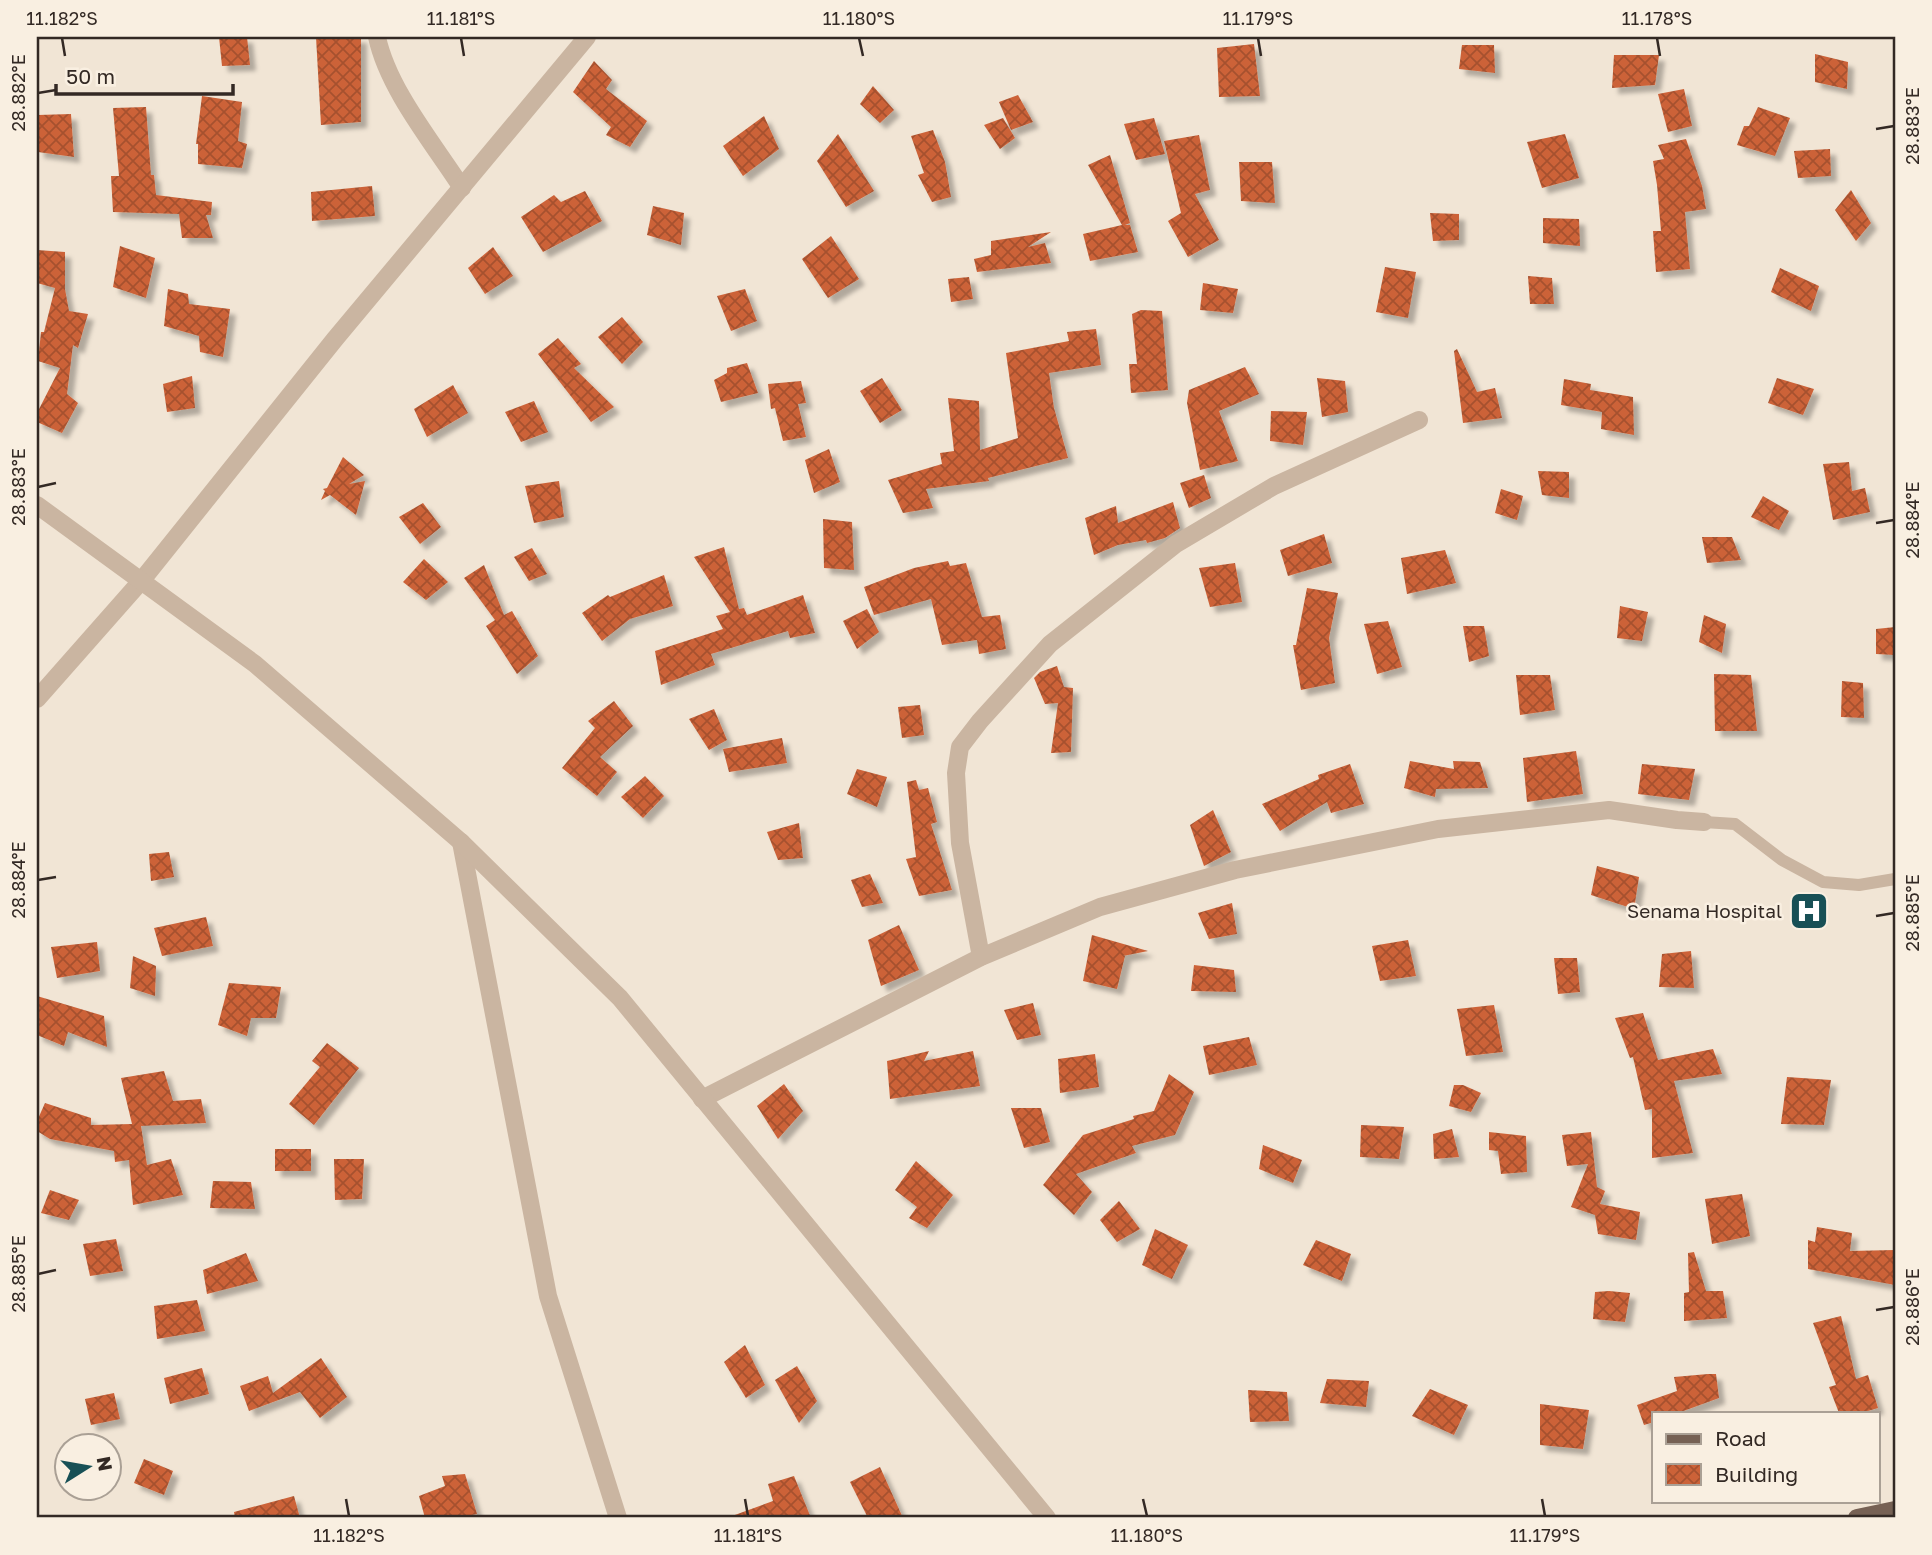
<svg xmlns="http://www.w3.org/2000/svg" width="1932" height="1555" viewBox="0 0 1932 1555" font-family="'Golos Text',sans-serif">
	<style>
		.building { fill: url(#building-cross-hatch); filter: url(#shadow) }
		.lines { fill: none; stroke-linecap: round; stroke-linejoin: round }
		.service { stroke: #cab5a1; stroke-width: 12 }
		.minor { stroke: #cab5a1; stroke-width: 18 }
		.tertiary { stroke: #cab5a1; stroke-width: 18 }
		.primary { stroke: #766154; stroke-width: 18 }
		.ticks { fill: none; stroke: #332924; stroke-width: 2.5 }
		.labels { text-anchor: middle; stroke-width: 5; stroke-linejoin: round; paint-order: stroke }
		.poi-label { font-size: 19px; fill: #332924; stroke: #f9efe1; text-anchor: end }
		.neatline { fill: none; stroke: #332924; stroke-width: 2.5 }
		.ticks-label { font-size: 18px; text-anchor: middle; fill: #332924 }
	</style>
	<defs>
		<pattern id="building-cross-hatch" width="8" height="8" patternUnits="userSpaceOnUse" patternTransform="scale(1.75)"><rect width="8" height="8" fill="#cc6238"/><path d="M0 0l8 8M0 8l8-8" fill="none" stroke="#a6512f"/></pattern>
		<filter id="shadow"><feDropShadow dx="6" dy="6" stdDeviation="2" flood-color="#0004"/></filter>
	</defs>
	<rect width="100%" height="100%" fill="#f1e5d5"/>
	<g class="building">
		<polygon points="219,37 247,37 250,65 222,66"/>
		<polygon points="316,37 361,37 361,122 321,125"/>
		<polygon points="1254,44 1260,96 1219,97 1217,48"/>
		<polygon points="1462,45 1494,45 1495,73 1459,69"/>
		<polygon points="1815,54 1848,62 1847,89 1815,82"/>
		<polygon points="1614,55 1659,55 1655,85 1612,88"/>
		<polygon points="594,61 612,80 606,89 647,121 630,147 606,135 611,127 573,92"/>
		<polygon points="873,86 894,110 880,123 860,104"/>
		<polygon points="1684,89 1692,126 1668,132 1658,94"/>
		<polygon points="1018,95 1033,122 1011,130 999,102"/>
		<polygon points="202,96 242,102 238,141 247,144 242,168 198,164 198,144 196,144"/>
		<polygon points="146,107 151,175 154,175 156,195 212,202 211,215 206,215 213,238 182,238 179,214 113,212 111,176 119,176 113,108"/>
		<polygon points="1758,107 1790,118 1775,156 1737,145 1744,126 1749,126"/>
		<polygon points="71,114 74,157 38,152 38,115"/>
		<polygon points="764,116 779,149 743,176 723,146"/>
		<polygon points="1003,118 1015,138 1000,149 984,125"/>
		<polygon points="1154,118 1165,154 1136,160 1124,124"/>
		<polygon points="933,130 945,162 951,197 932,202 918,175 924,173 911,136"/>
		<polygon points="838,134 874,191 846,207 817,161"/>
		<polygon points="1565,134 1579,178 1542,188 1527,142"/>
		<polygon points="1199,135 1210,190 1195,194 1219,240 1188,257 1168,221 1181,213 1164,141"/>
		<polygon points="1686,139 1702,186 1706,209 1685,212 1690,269 1656,272 1653,231 1661,231 1657,185 1653,161 1664,159 1658,145"/>
		<polygon points="1830,149 1831,176 1798,178 1794,151"/>
		<polygon points="1110,155 1130,223 1125,225 1130,225 1138,252 1090,261 1083,234 1122,225 1088,165"/>
		<polygon points="1239,162 1272,162 1275,203 1241,201"/>
		<polygon points="372,186 375,216 312,221 311,192"/>
		<polygon points="1851,190 1871,223 1856,241 1835,210"/>
		<polygon points="585,191 602,221 543,252 521,217 554,195 561,202"/>
		<polygon points="653,206 684,213 681,245 647,235"/>
		<polygon points="1430,213 1459,214 1459,240 1433,241"/>
		<polygon points="1543,218 1579,219 1580,246 1543,243"/>
		<polygon points="1051,232 1028,247 1045,243 1051,263 977,272 974,259 991,255 991,241"/>
		<polygon points="831,236 859,279 828,298 802,259"/>
		<polygon points="120,246 155,258 146,298 113,287"/>
		<polygon points="493,247 513,276 485,294 468,268"/>
		<polygon points="37,250 65,252 65,289 69,311 88,314 78,348 73,345 67,394 78,403 62,433 37,422 37,413 60,368 38,361 41,332 44,332 55,288 37,283"/>
		<polygon points="1385,267 1416,272 1408,318 1376,312"/>
		<polygon points="1780,268 1819,286 1811,311 1771,292"/>
		<polygon points="1528,276 1552,278 1554,304 1530,304"/>
		<polygon points="969,277 973,299 951,302 948,279"/>
		<polygon points="1203,283 1238,289 1233,313 1200,310"/>
		<polygon points="168,289 188,294 189,304 230,309 223,357 200,352 199,336 164,326"/>
		<polygon points="745,289 757,321 731,331 717,296"/>
		<polygon points="1141,310 1162,311 1168,390 1131,393 1129,364 1137,364 1132,314"/>
		<polygon points="622,317 643,342 622,364 598,337"/>
		<polygon points="1096,329 1101,365 1049,373 1054,408 1068,458 988,478 989,481 926,489 933,508 903,513 888,480 942,464 940,453 954,451 948,398 979,401 980,450 1018,438 1006,353 1069,341 1067,332"/>
		<polygon points="558,338 581,364 574,368 614,407 591,422 538,354"/>
		<polygon points="1457,349 1477,392 1495,388 1502,418 1463,423 1454,351"/>
		<polygon points="747,363 758,393 721,402 714,380 727,373 727,368"/>
		<polygon points="1245,367 1259,394 1219,411 1238,461 1200,470 1187,403 1189,390"/>
		<polygon points="192,376 195,408 167,412 163,384"/>
		<polygon points="882,378 902,410 880,423 860,391"/>
		<polygon points="1317,378 1345,381 1348,412 1322,417"/>
		<polygon points="1777,378 1814,389 1803,415 1768,403"/>
		<polygon points="1564,379 1591,384 1590,390 1633,397 1634,435 1601,429 1602,412 1561,405"/>
		<polygon points="801,381 806,403 798,404 806,437 783,441 775,408 771,409 768,384"/>
		<polygon points="453,385 468,413 427,437 414,409"/>
		<polygon points="534,401 548,432 521,442 505,412"/>
		<polygon points="1271,411 1307,412 1303,445 1270,441"/>
		<polygon points="829,449 840,482 814,493 805,460"/>
		<polygon points="343,457 364,475 349,484 365,481 356,515 330,495 321,500 325,491 323,489 327,488"/>
		<polygon points="1849,462 1852,491 1865,488 1870,512 1833,520 1823,464"/>
		<polygon points="1538,471 1569,472 1569,498 1542,495"/>
		<polygon points="1204,475 1211,498 1189,508 1180,483"/>
		<polygon points="559,481 564,517 534,523 525,486"/>
		<polygon points="1501,489 1523,496 1517,520 1495,513"/>
		<polygon points="1763,496 1789,511 1779,530 1751,517"/>
		<polygon points="1173,502 1180,528 1165,538 1147,543 1146,540 1118,545 1094,555 1085,518 1116,506 1118,523"/>
		<polygon points="423,503 441,527 420,544 399,517"/>
		<polygon points="823,519 852,522 854,570 824,568"/>
		<polygon points="1324,534 1332,563 1288,576 1280,550"/>
		<polygon points="1702,537 1732,537 1741,560 1707,563"/>
		<polygon points="724,547 739,609 744,608 747,615 803,595 815,633 790,638 788,631 711,654 715,665 661,685 655,651 723,629 716,616 730,612 694,557"/>
		<polygon points="532,548 547,574 529,581 514,557"/>
		<polygon points="1445,550 1456,583 1407,594 1401,558"/>
		<polygon points="424,559 448,582 426,600 403,582"/>
		<polygon points="948,561 950,566 966,563 982,617 1000,615 1006,649 979,654 977,640 942,645 931,599 874,615 864,587 914,568"/>
		<polygon points="1235,563 1242,602 1210,607 1199,568"/>
		<polygon points="484,565 504,615 512,611 538,656 517,674 486,626 495,620 464,578"/>
		<polygon points="664,575 673,606 630,619 602,641 582,613 608,595 610,597"/>
		<polygon points="1307,588 1338,593 1329,638 1335,683 1301,690 1293,645 1296,645"/>
		<polygon points="1620,606 1648,612 1642,641 1617,638"/>
		<polygon points="867,609 879,632 857,649 843,621"/>
		<polygon points="1704,615 1726,624 1722,653 1699,642"/>
		<polygon points="1388,621 1402,667 1377,674 1364,624"/>
		<polygon points="1463,626 1484,626 1489,656 1469,662"/>
		<polygon points="1895,627 1895,655 1876,654 1876,629"/>
		<polygon points="1057,666 1064,687 1073,688 1071,752 1051,753 1058,703 1045,704 1034,678 1040,672"/>
		<polygon points="1714,674 1751,675 1757,731 1715,731"/>
		<polygon points="1516,675 1550,675 1555,710 1520,715"/>
		<polygon points="1842,681 1863,683 1864,718 1841,717"/>
		<polygon points="614,701 633,726 600,757 617,772 597,796 562,768 595,728 588,721"/>
		<polygon points="920,705 924,735 902,738 898,707"/>
		<polygon points="714,709 727,740 709,750 689,719"/>
		<polygon points="782,738 787,763 729,772 723,749"/>
		<polygon points="1576,751 1583,794 1527,802 1523,758"/>
		<polygon points="1410,761 1454,769 1453,761 1480,762 1488,788 1436,789 1435,797 1404,788"/>
		<polygon points="1350,764 1364,804 1331,813 1327,802 1280,831 1262,804 1319,779 1318,775"/>
		<polygon points="1642,764 1695,769 1689,800 1638,794"/>
		<polygon points="857,769 887,777 877,807 847,794"/>
		<polygon points="645,776 664,796 643,818 621,797"/>
		<polygon points="916,780 919,790 928,788 937,822 931,824 952,890 919,896 906,859 916,857 907,782"/>
		<polygon points="1213,810 1231,852 1204,866 1190,825"/>
		<polygon points="799,823 803,858 778,860 767,832"/>
		<polygon points="169,852 174,877 151,881 149,854"/>
		<polygon points="1597,866 1639,877 1634,909 1591,895"/>
		<polygon points="870,874 883,903 862,907 851,880"/>
		<polygon points="1232,903 1237,934 1209,939 1198,913"/>
		<polygon points="206,917 213,946 162,956 154,928"/>
		<polygon points="899,925 919,970 881,986 868,940"/>
		<polygon points="1092,935 1148,951 1123,956 1125,956 1117,989 1083,981"/>
		<polygon points="1408,940 1416,976 1380,981 1372,946"/>
		<polygon points="97,942 100,971 57,978 51,947"/>
		<polygon points="1691,951 1694,988 1659,987 1662,954"/>
		<polygon points="133,956 156,966 155,996 130,988"/>
		<polygon points="1554,958 1577,958 1580,992 1558,994"/>
		<polygon points="1194,965 1234,970 1236,992 1191,991"/>
		<polygon points="229,983 281,987 276,1018 251,1018 247,1036 218,1025"/>
		<polygon points="37,996 104,1016 107,1047 68,1032 64,1046 37,1035"/>
		<polygon points="1033,1003 1041,1035 1017,1040 1004,1010"/>
		<polygon points="1494,1005 1503,1052 1466,1056 1457,1009"/>
		<polygon points="1643,1013 1658,1060 1713,1049 1722,1074 1674,1081 1693,1153 1652,1158 1652,1109 1645,1110 1633,1057 1630,1058 1615,1018"/>
		<polygon points="1249,1037 1257,1065 1209,1075 1203,1046"/>
		<polygon points="327,1043 359,1068 314,1125 289,1104 320,1067 312,1061"/>
		<polygon points="929,1051 924,1061 973,1051 980,1086 890,1099 887,1061"/>
		<polygon points="1095,1054 1099,1087 1060,1093 1058,1059"/>
		<polygon points="164,1071 173,1101 201,1099 206,1123 141,1126 147,1165 171,1159 183,1195 133,1205 129,1160 115,1162 114,1151 50,1139 37,1131 37,1121 45,1103 91,1118 91,1125 132,1124 121,1078"/>
		<polygon points="1169,1074 1194,1092 1175,1135 1132,1146 1136,1153 1076,1174 1092,1192 1074,1215 1043,1185 1083,1135 1134,1119 1133,1116 1154,1111"/>
		<polygon points="1787,1077 1831,1080 1824,1125 1781,1124"/>
		<polygon points="784,1084 803,1111 778,1139 757,1106"/>
		<polygon points="1454,1085 1463,1085 1481,1093 1471,1112 1449,1106"/>
		<polygon points="1011,1108 1041,1108 1050,1142 1024,1148"/>
		<polygon points="1361,1125 1404,1127 1399,1159 1360,1157"/>
		<polygon points="1452,1129 1459,1157 1434,1159 1433,1134"/>
		<polygon points="1489,1132 1526,1136 1527,1172 1501,1174 1498,1151 1489,1150"/>
		<polygon points="1591,1132 1597,1187 1605,1191 1600,1204 1640,1212 1636,1240 1598,1234 1595,1215 1571,1207 1588,1164 1567,1166 1562,1135"/>
		<polygon points="1263,1145 1302,1160 1293,1183 1259,1169"/>
		<rect x="275" y="1149" width="36" height="22"/>
		<polygon points="334,1159 364,1159 362,1199 335,1200"/>
		<polygon points="916,1161 953,1195 927,1228 909,1218 917,1207 895,1190"/>
		<polygon points="213,1181 251,1182 255,1209 210,1208"/>
		<polygon points="50,1190 79,1200 69,1220 41,1213"/>
		<polygon points="1742,1194 1750,1236 1712,1244 1705,1199"/>
		<polygon points="1119,1201 1140,1229 1117,1242 1100,1220"/>
		<polygon points="1817,1227 1852,1233 1850,1251 1895,1250 1895,1285 1808,1269 1808,1240 1815,1242"/>
		<polygon points="1155,1229 1188,1245 1172,1279 1142,1265"/>
		<polygon points="116,1239 123,1271 90,1276 83,1244"/>
		<polygon points="1316,1240 1351,1254 1342,1281 1303,1265"/>
		<polygon points="1694,1252 1706,1291 1723,1291 1727,1318 1684,1321 1684,1293 1689,1292 1688,1253"/>
		<polygon points="246,1253 258,1281 207,1294 203,1270"/>
		<polygon points="1609,1291 1630,1293 1625,1322 1593,1319 1595,1292"/>
		<polygon points="197,1300 205,1331 157,1339 154,1306"/>
		<polygon points="1841,1316 1856,1379 1868,1375 1878,1408 1861,1413 1839,1413 1829,1387 1836,1385 1813,1323"/>
		<polygon points="745,1345 765,1385 746,1398 724,1362"/>
		<polygon points="321,1358 347,1397 320,1418 300,1392 249,1411 240,1386 268,1376 273,1393"/>
		<polygon points="797,1366 817,1401 799,1423 775,1380"/>
		<polygon points="202,1368 209,1394 170,1404 164,1378"/>
		<polygon points="1708,1374 1716,1374 1719,1398 1678,1413 1654,1413 1654,1422 1644,1425 1637,1405 1677,1391 1674,1377"/>
		<polygon points="1327,1379 1369,1381 1366,1407 1320,1403"/>
		<polygon points="1430,1389 1468,1405 1454,1435 1412,1416"/>
		<polygon points="1248,1390 1287,1392 1289,1421 1250,1422"/>
		<polygon points="114,1393 120,1419 91,1425 85,1399"/>
		<polygon points="1540,1404 1589,1410 1583,1449 1540,1445"/>
		<polygon points="144,1459 173,1471 164,1495 134,1483"/>
		<polygon points="880,1467 903,1518 868,1518 850,1482"/>
		<polygon points="465,1474 477,1514 455,1518 425,1518 419,1496 445,1486 442,1476"/>
		<polygon points="794,1476 811,1518 732,1518 732,1516 773,1501 768,1484"/>
		<polygon points="294,1496 300,1518 235,1518 234,1512"/>
	</g>
	<g class="lines">
		<polyline class="service" points="1704,822 1735,824 1782,860 1823,882 1859,885 1895,879"/>
		<g class="minor">
			<path d="M377 37C388 89 433 143 462 188"/>
			<polyline points="37,699 142,580 335,339 587,37"/>
			<polyline points="461,842 548,1296 618,1518"/>
			<polyline points="981,957 960,843 956,773 960,747 980,721 1050,644 1176,544 1274,486 1419,420"/>
			<polyline points="702,1099 981,957 1100,907 1235,870 1438,829 1609,810 1677,820 1704,822"/>
		</g>
		<polyline class="tertiary" points="37,505 255,664 461,842 620,998 1047,1518"/>
		<polyline class="primary" points="1857,1518 1895,1510"/>
	</g>
	<path class="ticks" d="M62 38 65 56M461 38 464 56M859 38 863 56M1258 38 1261 56M1657 38 1660 56M38 93 56 90M1876 129 1894 126M38 487 56 483M1876 523 1894 520M38 880 56 877M1876 916 1894 913M38 1274 56 1270M1876 1310 1894 1307M346 1499 349 1516M745 1499 748 1516M1143 1499 1147 1516M1542 1499 1545 1516"/>
	<defs>
		<g id="hospital-square" transform="scale(2.0125)"><rect x="-9" y="-9" width="18" height="18" rx="4" fill="#185056" stroke="#f9efe1"/><path d="M-5-5h3v3.5h4V-5h3V5h-3V1.5h-4V5h-3Z" fill="#fff"/></g>
	</defs>
	<g fill-rule="evenodd">
		<use href="#hospital-square" x="1809" y="911"/>
	</g>
	<g class="labels">
		<g class="poi-label">
			<text x="1782" y="918">Senama Hospital</text>
		</g>
	</g>
	<rect width="1932" height="1555" fill="none" stroke="#f9efe1" stroke-width="77"/>
	<rect x="1652" y="1412" width="228" height="91" fill="#f9efe1" stroke="#aaa095" stroke-width="2"/>
	<rect x="1666" y="1434" width="35" height="10" fill="#766154" stroke="#aaa095" stroke-width="2"/>
	<text x="1715" y="1446" font-size="21" fill="#332924">Road</text>
	<rect x="1666" y="1464" width="35" height="21" fill="url(#building-cross-hatch)" stroke="#aaa095" stroke-width="2"/>
	<text x="1715" y="1482" font-size="21" fill="#332924">Building</text>
	<g transform="translate(88 1467) rotate(79)"><circle r="33" fill="#f9efe1" stroke="#aaa095" stroke-width="2"/>
	<path d="M0-5L12 26L0 18L-12 26Z" fill="#185056"/>
	<text y="-10" font-size="19" font-weight="bold" text-anchor="middle" fill="#332924">N</text>
	</g>
	<path d="M56 84v10h177v-10" fill="none" stroke="#332924" stroke-width="3.5"/>
	<text x="66" y="84" font-size="21" fill="#332924" stroke="#f9efe1" stroke-width="5" paint-order="stroke">50 m</text>
	<rect x="38" y="38" width="1856" height="1478" class="neatline"/>
	<g class="ticks-label">
		<text x="62" y="25">11.182°S</text>
		<text x="461" y="25">11.181°S</text>
		<text x="859" y="25">11.180°S</text>
		<text x="1258" y="25">11.179°S</text>
		<text x="1657" y="25">11.178°S</text>
		<text transform="translate(19 93) rotate(-90)" y="6">28.882°E</text>
		<text transform="translate(1913 126) rotate(-90)" y="6">28.883°E</text>
		<text transform="translate(19 487) rotate(-90)" y="6">28.883°E</text>
		<text transform="translate(1913 520) rotate(-90)" y="6">28.884°E</text>
		<text transform="translate(19 880) rotate(-90)" y="6">28.884°E</text>
		<text transform="translate(1913 913) rotate(-90)" y="6">28.885°E</text>
		<text transform="translate(19 1274) rotate(-90)" y="6">28.885°E</text>
		<text transform="translate(1913 1307) rotate(-90)" y="6">28.886°E</text>
		<text x="349" y="1542">11.182°S</text>
		<text x="748" y="1542">11.181°S</text>
		<text x="1147" y="1542">11.180°S</text>
		<text x="1545" y="1542">11.179°S</text>
	</g>
</svg>
